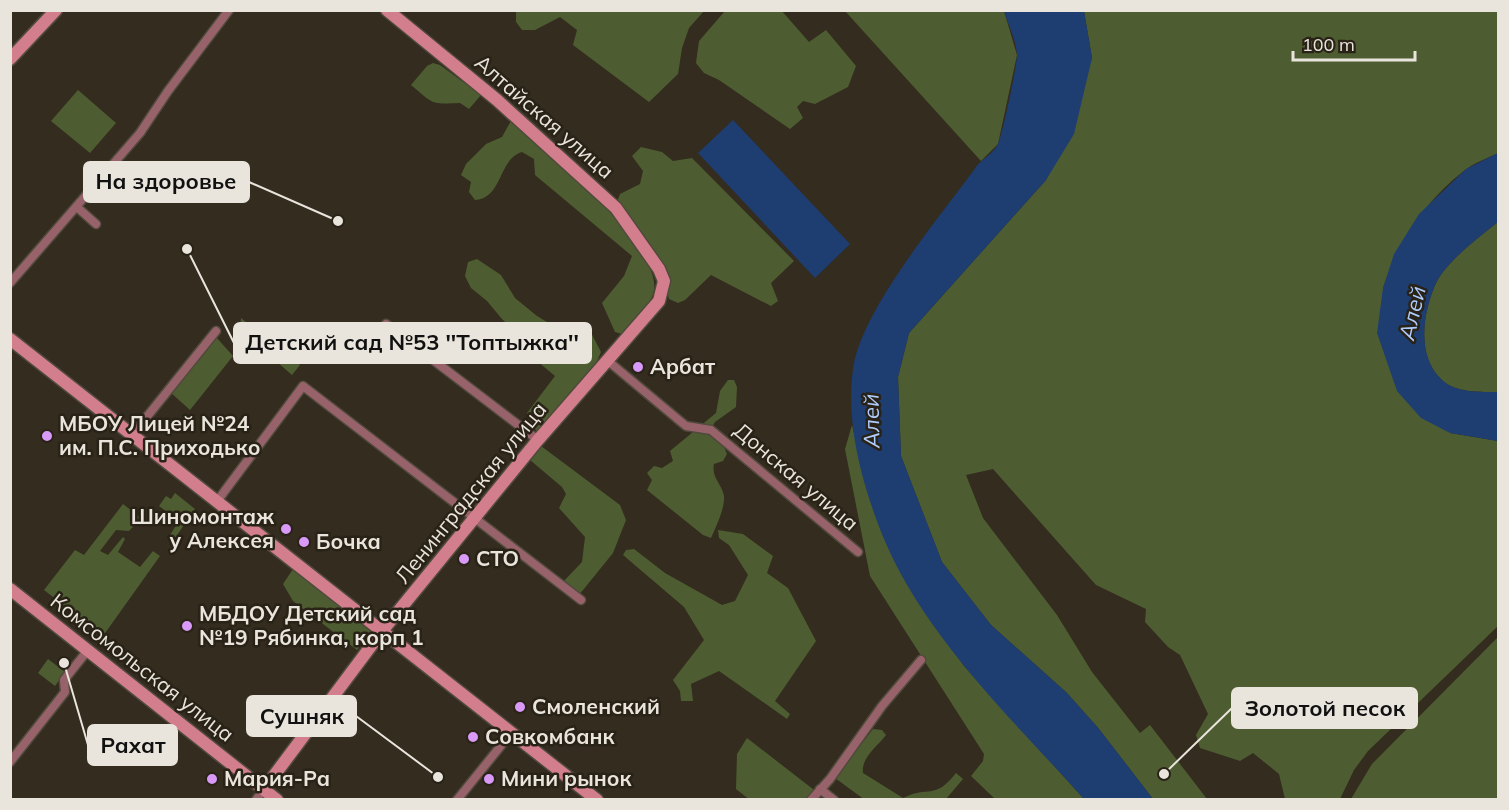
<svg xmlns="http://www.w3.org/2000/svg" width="1509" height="810" viewBox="0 0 1509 810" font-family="Mulish,sans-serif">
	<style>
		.green { fill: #4e5d31 }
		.water { fill: #1e3d71 }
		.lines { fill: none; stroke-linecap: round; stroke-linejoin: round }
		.street-casing { stroke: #504a3d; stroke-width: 11 }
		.secondary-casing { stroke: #504a3d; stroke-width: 15 }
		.street { stroke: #97626a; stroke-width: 8 }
		.secondary { stroke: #d37e8c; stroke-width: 12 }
		.poi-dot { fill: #d99af7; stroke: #292216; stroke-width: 2 }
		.labels { text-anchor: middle; stroke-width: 5; stroke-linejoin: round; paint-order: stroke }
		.street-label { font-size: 21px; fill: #e9e5dd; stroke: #292216 }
		.poi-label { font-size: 21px; font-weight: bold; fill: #e9e5dd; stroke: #292216; text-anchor: start }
		.water-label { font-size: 22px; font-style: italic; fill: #aeccfd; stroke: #292216 }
		.leader { fill: none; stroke: #e9e5dd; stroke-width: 2 }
		.callout-dot { fill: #e9e5dd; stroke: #292216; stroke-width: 2 }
		.callout { fill: #e9e5dd; stroke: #e9e5dd; stroke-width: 2 }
		.callout-label { font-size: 22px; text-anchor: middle; font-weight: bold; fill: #111 }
	</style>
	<rect width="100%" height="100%" fill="#332c1f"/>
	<g class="green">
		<polygon points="781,10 809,42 826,30 856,66 848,87 815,104 803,101 797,107 803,118 790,129 719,80 704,73 696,63 699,41 725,11"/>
		<polygon points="516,11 516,10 704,11 689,28 682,48 678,74 649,102 573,45 577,30 560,17 535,30 522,30 516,22"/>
		<polygon points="845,11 1004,11 1017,55 998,144 981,161"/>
		<path d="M1084 11H1498V153C1488 158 1474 163 1465 170 1424 202 1399 240 1383 288L1450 433 1498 441V626L1368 751 1354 770 1340 799H1285L1279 774 1253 753 1240 761 1200 748 1196 735 1208 714 1180 655 1168 647 1145 622 1146 609 1096 585 993 469 966 475 983 518 1057 615 1092 672 1140 733 1150 725 1207 799H1153L1099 729 1067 693 991 625 942 562 901 456 898 377 909 333 1046 180 1092 58Z"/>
		<path d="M433 63 440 65 481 95 469 109 460 103C430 104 435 105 411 85L427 66Z"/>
		<polygon points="78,90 116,123 90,153 51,121"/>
		<path d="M512 119C544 148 661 246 654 290 651 307 633 322 622 334L615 332 602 303 624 276 632 256 535 175 534 159 522 152C498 159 503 198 475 200L469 192 471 182 461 175 466 164 486 144 502 137Z"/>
		<polygon points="641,147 662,152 673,161 692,158 794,261 771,283 778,301 771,306 711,275 685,300 678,303 669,299 663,272 617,202 620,194 640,184 643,171 632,156"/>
		<path d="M1498 222V392C1481 392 1454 393 1441 379 1416 355 1423 312 1436 283 1447 261 1479 237 1498 222Z"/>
		<polygon points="477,259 501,275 515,298 537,316 572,337 586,323 601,352 597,361 540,432 530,427 527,413 555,376 537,361 532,348 502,319 487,301 471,288 465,276 468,262"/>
		<polygon points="241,318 300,365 292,375 240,330"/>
		<polygon points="216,337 233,356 190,410 170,392"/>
		<path d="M728 380H734L737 387 736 407 715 422 708 434 724 447 727 454 723 461 714 464C711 477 722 484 724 496 725 508 716 527 711 538L703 535 647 490 652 480 647 473 654 466 662 468 673 461 670 451 716 413 720 391Z"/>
		<polygon points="852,425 868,490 918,601 964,666 1084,799 995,799 971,776 983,761 984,754 870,576 845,449"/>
		<polygon points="541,446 620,505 626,520 613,553 579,595 562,583 582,562 585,537 559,508 566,494 562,487 530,460"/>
		<polygon points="175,493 195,509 175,538 170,535 179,521 159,506 166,496 171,499"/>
		<polygon points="123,504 141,518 129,531 116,530 100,551 108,555 123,537 125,539 118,552 140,567 153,551 160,556 103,636 44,590 75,550 84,555"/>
		<polygon points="718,530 743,534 773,556 767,573 788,588 816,641 775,701 790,714 787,719 719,671 691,684 693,701 681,701 680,691 673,680 704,640 684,607 623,555 626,550 634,549 665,573 722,605 735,601 748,575 729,545 719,538"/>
		<polygon points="293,569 373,631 357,650 293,601 283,584"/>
		<polygon points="1498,637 1498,799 1351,799 1372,764"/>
		<polygon points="48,659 65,672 55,686 38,673"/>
		<path d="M873 729 882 730 886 735C878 746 861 757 863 773L903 798C929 785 934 801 956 773L963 779 946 799 865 800 835 778Z"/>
		<polygon points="747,738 818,793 812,799 750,800 736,789 737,754"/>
	</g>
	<g class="water">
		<path d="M1004 11H1084L1092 58 1074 134 1046 180 909 333 898 377 901 456 942 562 991 625 1067 693 1099 729 1153 799H1084C1014 721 925 637 884 539 863 488 845 424 853 369 861 310 940 217 976 167 982 159 994 153 998 144 1002 137 1018 62 1017 54 1016 40 1008 24 1004 11Z"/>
		<polygon points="733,120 850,244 815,278 698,153"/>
		<path d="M1498 153V222C1479 237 1447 261 1436 283 1423 312 1416 355 1441 379 1454 393 1481 392 1498 392V441L1450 433 1421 418 1397 391 1377 333 1383 288 1394 254 1419 214 1466 169Z"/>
	</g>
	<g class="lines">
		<g class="street-casing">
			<g id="street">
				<polyline points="78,208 96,224"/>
				<polyline points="10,283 140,133 168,91 229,10"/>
				<polyline points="386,324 538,440"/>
				<polyline points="608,361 686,426 711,430 858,552"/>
				<polyline points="133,434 216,331"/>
				<polyline points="218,500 303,386 581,600"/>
				<polyline points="10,762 65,692 64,680 88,650"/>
				<polyline points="820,789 834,800"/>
				<polyline points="256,800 264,789"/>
				<polyline points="457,800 512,732"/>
				<polyline points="811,800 830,779 882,706 921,660"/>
			</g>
		</g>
		<g class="secondary-casing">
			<g id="secondary">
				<polyline points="10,59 56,10"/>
				<polyline points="10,339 597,800"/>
				<polyline points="10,589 277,800"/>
				<polyline points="264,789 383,630 538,440 659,301 664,281 659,269 616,208 497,100 387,10"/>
			</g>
		</g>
		<use href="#street" class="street"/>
		<use href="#secondary" class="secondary"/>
	</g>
	<g class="poi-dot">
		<circle cx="638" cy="367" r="6"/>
		<circle cx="47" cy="436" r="6"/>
		<circle cx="286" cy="529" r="6"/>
		<circle cx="304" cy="542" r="6"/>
		<circle cx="464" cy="559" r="6"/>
		<circle cx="187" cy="626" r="6"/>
		<circle cx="520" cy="707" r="6"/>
		<circle cx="473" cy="737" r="6"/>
		<circle cx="212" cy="779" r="6"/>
		<circle cx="489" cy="779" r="6"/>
	</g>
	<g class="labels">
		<g class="street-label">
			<text transform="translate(544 117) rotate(41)" y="7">Алтайская улица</text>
			<text transform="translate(796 477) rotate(40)" y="7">Донская улица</text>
			<text transform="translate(471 493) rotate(-51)" y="7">Ленинградская улица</text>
			<text transform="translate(142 668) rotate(38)" y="7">Комсомольская улица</text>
		</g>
		<g class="poi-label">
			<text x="650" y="374">Арбат</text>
			<text x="59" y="431">МБОУ Лицей №24<tspan x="59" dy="24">им. П.С. Приходько</tspan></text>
			<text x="274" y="524" text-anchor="end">Шиномонтаж<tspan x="274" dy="24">у Алексея</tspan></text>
			<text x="316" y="549">Бочка</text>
			<text x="476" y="566">СТО</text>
			<text x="199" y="621">МБДОУ Детский сад<tspan x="199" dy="24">№19 Рябинка, корп 1</tspan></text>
			<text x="532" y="714">Смоленский</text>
			<text x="485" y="744">Совкомбанк</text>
			<text x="224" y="786">Мария-Ра</text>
			<text x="501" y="786">Мини рынок</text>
		</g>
		<g class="water-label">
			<text transform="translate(1412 313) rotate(-77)" y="8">Алей</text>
			<text transform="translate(871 421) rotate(-91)" y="8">Алей</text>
		</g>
	</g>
	<path class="leader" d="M338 221L249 182M187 249L234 343M1164 774L1232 708M438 777L356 716M64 663L88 745"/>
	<g class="callout-dot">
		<circle cx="338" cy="221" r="6"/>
		<circle cx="187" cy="249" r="6"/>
		<circle cx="1164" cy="774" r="6"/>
		<circle cx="438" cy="777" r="6"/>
		<circle cx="64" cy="663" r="6"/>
	</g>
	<g class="callout">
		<rect x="84" y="162" width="165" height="40" rx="6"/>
		<rect x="234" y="323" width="357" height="40" rx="6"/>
		<rect x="1232" y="688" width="185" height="40" rx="6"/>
		<rect x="247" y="696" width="109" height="40" rx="6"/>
		<rect x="88" y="725" width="89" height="40" rx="6"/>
	</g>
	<g class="callout-label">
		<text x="166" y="189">На здоровье</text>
		<text x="412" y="350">Детский сад №53 ''Топтыжка''</text>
		<text x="1325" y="716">Золотой песок</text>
		<text x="302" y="724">Сушняк</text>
		<text x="133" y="753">Рахат</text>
	</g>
	<rect width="1509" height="810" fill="none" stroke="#e9e5dd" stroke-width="24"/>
	<path d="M1293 51v9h122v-9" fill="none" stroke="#e9e5dd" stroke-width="3"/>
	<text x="1302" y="51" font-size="18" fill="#e9e5dd" stroke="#292216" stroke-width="4.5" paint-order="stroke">100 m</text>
</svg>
